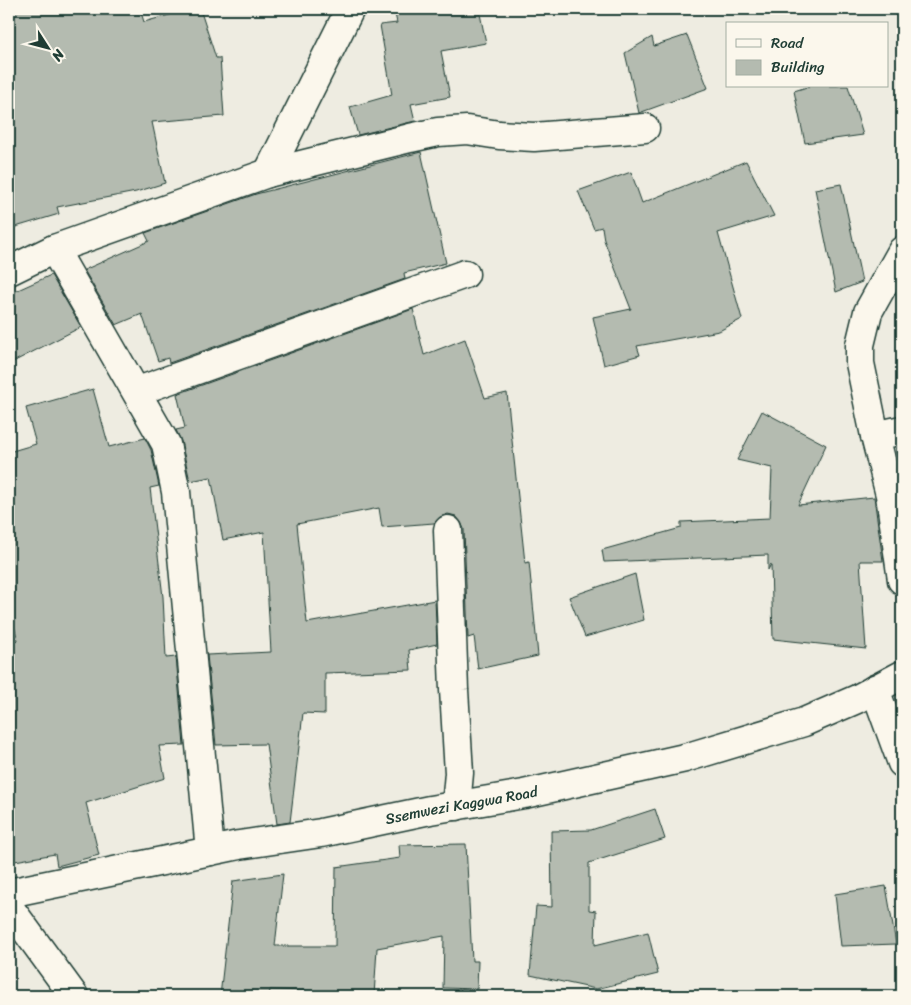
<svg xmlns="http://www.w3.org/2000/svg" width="911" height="1005" viewBox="0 0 911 1005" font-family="Sriracha,sans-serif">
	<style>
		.building { fill: #b4bbb0; stroke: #1f3d34 }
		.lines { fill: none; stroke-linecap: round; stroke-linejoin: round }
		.minor-casing { stroke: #1f3d34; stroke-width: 31 }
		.minor { stroke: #fbf7ec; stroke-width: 28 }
		.labels { text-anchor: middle; stroke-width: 4.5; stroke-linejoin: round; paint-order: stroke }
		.street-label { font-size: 15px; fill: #1f3d34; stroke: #fbf7ec }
	</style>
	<rect width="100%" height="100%" fill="#eeece1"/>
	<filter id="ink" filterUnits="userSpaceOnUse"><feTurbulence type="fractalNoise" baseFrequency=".02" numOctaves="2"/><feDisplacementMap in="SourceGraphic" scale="10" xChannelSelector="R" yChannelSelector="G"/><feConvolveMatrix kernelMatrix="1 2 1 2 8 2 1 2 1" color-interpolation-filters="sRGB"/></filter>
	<g filter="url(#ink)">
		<g class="building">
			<polygon points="9,9 140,9 144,22 191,9 200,9 216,58 220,58 224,116 152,122 165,183 136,192 57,207 59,214 9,229"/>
			<polygon points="394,9 479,9 486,43 441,51 450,97 411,104 415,121 358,135 350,107 392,95 380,25 397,23"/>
			<polygon points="687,35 708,88 639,113 625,53 652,37 654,46"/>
			<polygon points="810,86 848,86 863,135 805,143 794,91"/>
			<polygon points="421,152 446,263 404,273 405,279 169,363 168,358 158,361 142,314 116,325 84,270 149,241 145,233 256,194"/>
			<polygon points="746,161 774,216 718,233 742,319 719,331 637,346 640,355 604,365 593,317 631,309 604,240 602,227 594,229 578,191 631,172 642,203"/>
			<polygon points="841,184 862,282 836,292 815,189"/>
			<polygon points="51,275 81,327 9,364 9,294"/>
			<polygon points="413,309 424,355 465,339 485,398 507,393 525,563 529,562 538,656 478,669 474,636 468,638 464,529 461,522 456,516 448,514 440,517 434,523 382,527 379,508 297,524 307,623 435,600 437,644 409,650 411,670 325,673 325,714 303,713 290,822 277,824 266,744 216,745 207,655 271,652 264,532 223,540 211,477 190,481 181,441 176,430 185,428 177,394"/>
			<polygon points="93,389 109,447 145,438 151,450 159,486 150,488 163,597 166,658 176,657 184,745 159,746 165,778 86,803 99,855 57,866 55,854 9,862 9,643 18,640 9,608 9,452 36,444 26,408"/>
			<polygon points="762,411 826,445 798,505 874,497 883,561 860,561 866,649 773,639 771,564 768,570 768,555 604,562 602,550 681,528 681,522 770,518 772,468 737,460"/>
			<polygon points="635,574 644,620 585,637 569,597"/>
			<polygon points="655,809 665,839 589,863 589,910 596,911 595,945 648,932 658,974 596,989 530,975 536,906 552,907 551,831 591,830"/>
			<polygon points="466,844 472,961 478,961 477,989 443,988 444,936 377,948 374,996 348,996 308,991 270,990 269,996 220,996 233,881 283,874 275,946 335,946 336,867 400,858 399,845"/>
			<polygon points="886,886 896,944 841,946 835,894"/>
		</g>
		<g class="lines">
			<g class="minor-casing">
				<g id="minor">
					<polyline points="268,173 350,9"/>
					<polyline points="54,249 166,444 176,492 210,851"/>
					<polyline points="902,251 868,312 860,345 860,363 875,436 890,495 902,580"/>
					<polyline points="9,271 54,249 268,173 410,138 438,132 467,130 499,135 534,137 645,128"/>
					<polyline points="138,391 465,274"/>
					<polyline points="875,436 902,430"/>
					<polyline points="448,530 454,690 459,773 456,806"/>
					<polyline points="875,689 902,763"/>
					<path id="s1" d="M9 893 239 845 321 833 430 810 524 794 685 758 804 722 857 699 902 675"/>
					<polyline points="9,907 74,996"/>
				</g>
			</g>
			<use href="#minor" class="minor"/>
		</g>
	</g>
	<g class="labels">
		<g class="street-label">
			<text dy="5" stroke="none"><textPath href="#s1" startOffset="461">Ssemwezi Kaggwa Road</textPath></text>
		</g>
	</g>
	<rect width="911" height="1005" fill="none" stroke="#fbf7ec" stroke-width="30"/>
	<rect x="15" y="15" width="881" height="975" fill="none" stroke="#1f3d34" stroke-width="2" filter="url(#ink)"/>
	<rect x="726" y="22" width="162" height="65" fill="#fbf7ec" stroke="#a3ada2"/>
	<rect x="736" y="39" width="25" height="8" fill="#fbf7ec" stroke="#a3ada2"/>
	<text x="771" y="48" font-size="15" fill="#1f3d34">Road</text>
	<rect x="736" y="60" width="25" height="15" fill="#b4bbb0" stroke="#a3ada2"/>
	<text x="771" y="72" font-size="15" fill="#1f3d34">Building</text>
	<g transform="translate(48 48) rotate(126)" stroke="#fbf7ec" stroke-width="4" paint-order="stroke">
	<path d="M0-4L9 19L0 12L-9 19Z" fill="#1f3d34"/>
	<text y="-8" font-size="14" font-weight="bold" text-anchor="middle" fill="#1f3d34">N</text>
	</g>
</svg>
